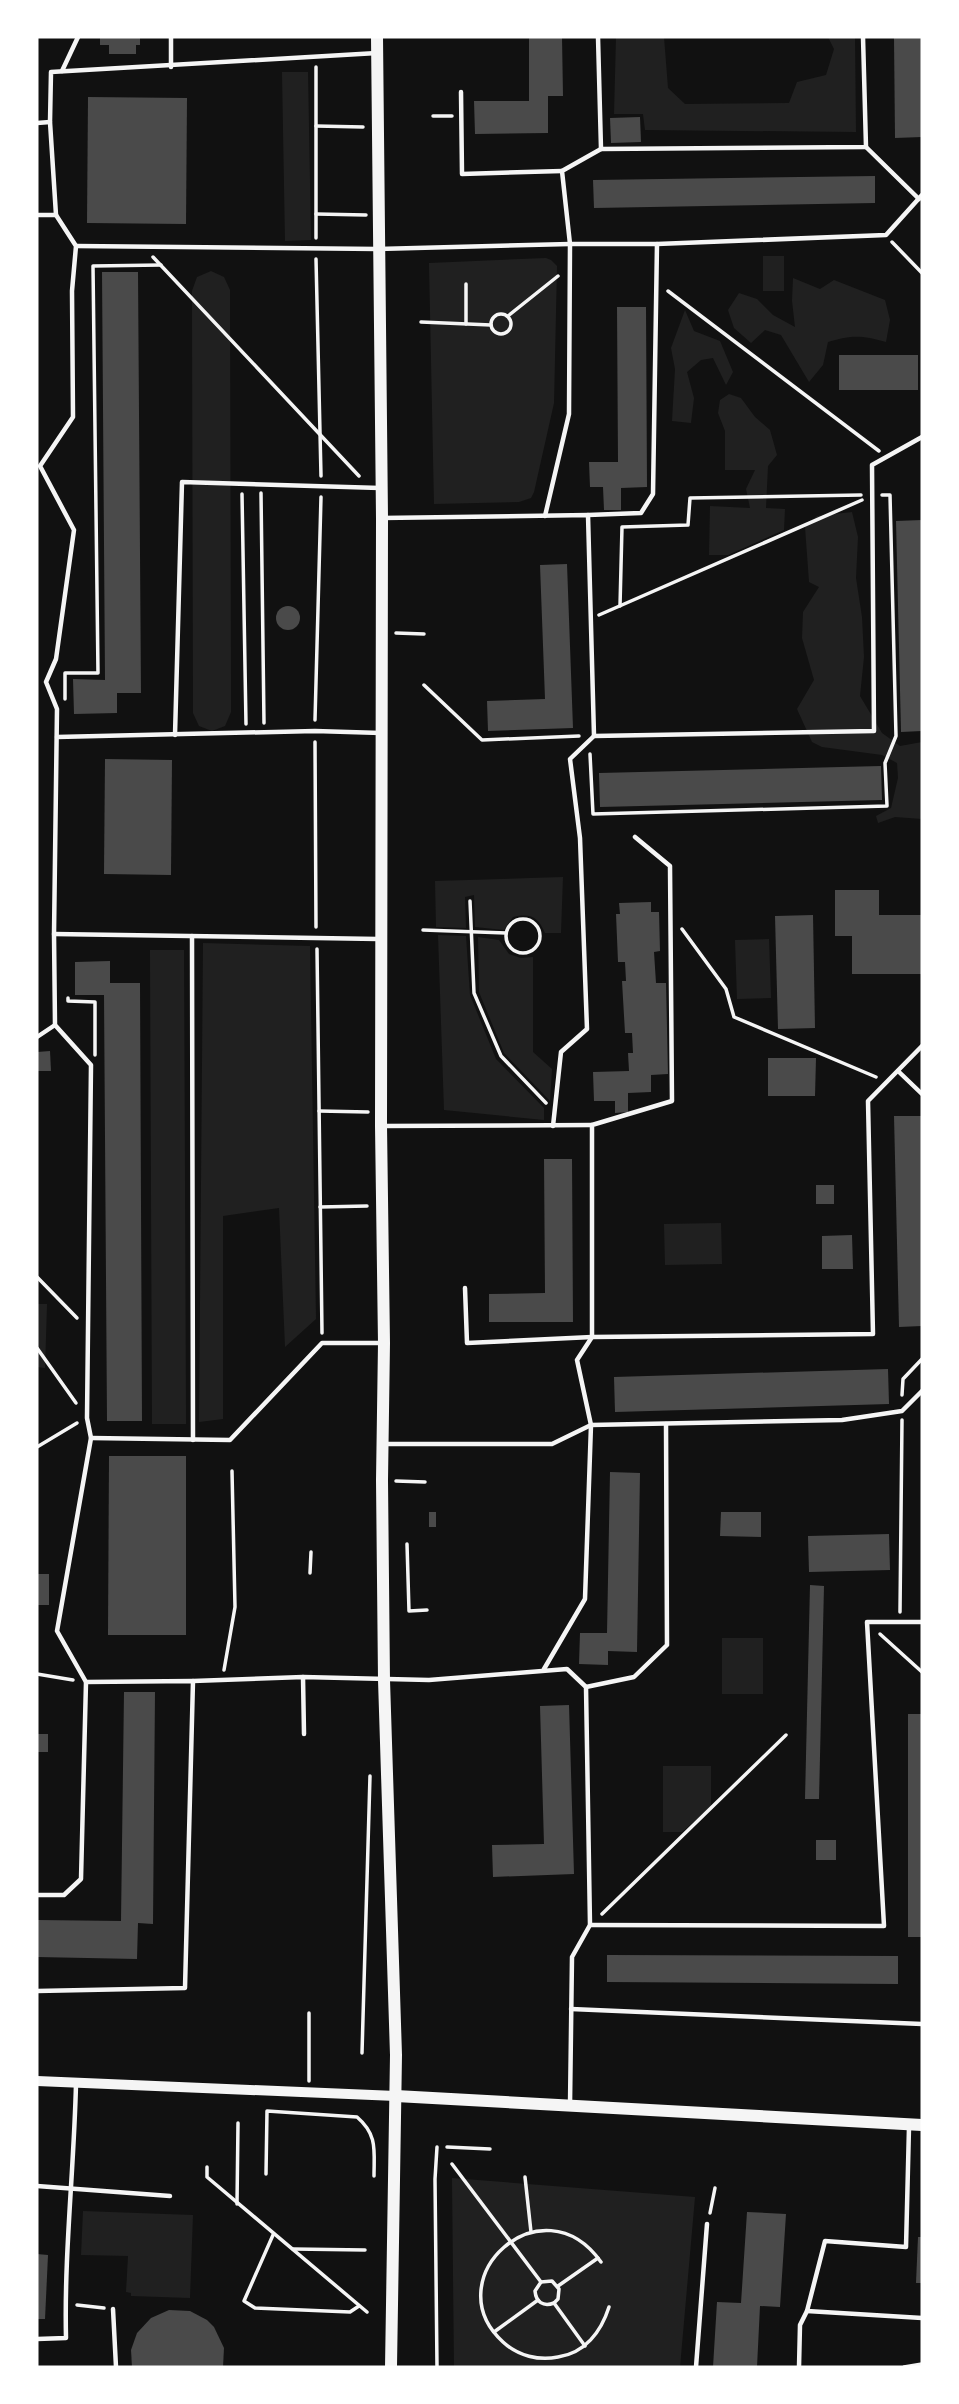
<svg xmlns="http://www.w3.org/2000/svg" width="959" height="2404" viewBox="0 0 959 2404" font-family="'DejaVu Sans',sans-serif">
	<style>
		.green { fill: #202020 }
		.building { fill: #4a4a4a }
		.lines { fill: none; stroke-linecap: round; stroke-linejoin: round }
		.path { stroke: #f5f5f5; stroke-width: 3.5 }
		.service { stroke: #f5f5f5; stroke-width: 4.5 }
		.tertiary { stroke: #f5f5f5; stroke-width: 10 }
		.secondary { stroke: #f5f5f5; stroke-width: 12 }
	</style>
	<rect width="100%" height="100%" fill="#111"/>
	<g class="green">
		<polygon points="616,37 664,37 668,88 685,104 789,103 797,82 826,75 834,49 828,37 855,37 856,132 645,130 643,114 614,114"/>
		<polygon points="282,72 308,72 311,240 285,241"/>
		<rect x="763" y="256" width="21" height="35"/>
		<polygon points="546,258 551,260 557,266 554,403 534,492 531,498 519,502 434,504 429,263"/>
		<polygon points="211,271 224,277 230,290 231,712 225,726 212,731 199,726 193,713 192,291 197,277"/>
		<path d="M793 278 820 289 834 280 885 300 890 320 886 342C861 335 852 335 828 342L823 365 809 382 781 335 765 330 751 343 734 328 728 310 739 293 757 299 773 315 795 327 792 301Z"/>
		<polygon points="685,310 694,331 720,341 733,372 726,385 713,358 701,360 687,372 694,398 691,423 672,421 675,369 671,348"/>
		<polygon points="729,394 741,398 755,417 770,430 777,455 768,466 766,508 785,509 784,530 728,555 709,555 710,506 750,508 746,489 755,470 725,470 725,431 718,413 720,400"/>
		<polygon points="852,512 858,537 856,578 862,617 864,657 860,696 882,733 900,746 922,742 922,819 895,817 878,823 876,816 891,808 898,778 897,763 882,755 822,747 812,742 797,709 814,680 802,638 803,612 819,587 809,582 805,527 817,516"/>
		<path d="M563 877 561 933H545C538 917 531 913 513 917L504 930 475 927 474 895 465 897 466 928 436 927 435 881Z"/>
		<polygon points="438,935 466,936 470,995 496,1059 544,1108 544,1120 444,1110"/>
		<polygon points="478,937 499,940 509,954 521,958 533,957 533,1052 552,1069 550,1101 504,1053 479,992"/>
		<polygon points="769,939 771,998 737,999 735,940"/>
		<polygon points="203,943 310,946 316,1319 285,1347 279,1208 223,1216 223,1419 199,1422"/>
		<polygon points="150,950 184,950 186,1424 152,1424"/>
		<polygon points="721,1223 722,1264 665,1265 664,1224"/>
		<polygon points="37,1304 47,1304 45,1368 37,1367"/>
		<rect x="722" y="1638" width="41" height="56"/>
		<polygon points="663,1766 711,1766 711,1807 682,1832 663,1832"/>
		<polygon points="452,2178 695,2197 680,2367 454,2367"/>
		<polygon points="83,2211 193,2215 190,2298 131,2296 131,2293 126,2292 128,2256 81,2255"/>
	</g>
	<g class="building">
		<polygon points="100,37 140,37 140,45 136,45 136,54 109,54 109,45 100,45"/>
		<polygon points="529,37 562,37 563,96 548,96 548,133 475,134 474,101 529,101"/>
		<polygon points="894,37 922,37 922,137 895,138"/>
		<polygon points="88,97 187,98 186,224 87,223"/>
		<polygon points="640,117 641,142 611,143 610,118"/>
		<polygon points="875,176 875,203 594,208 593,180"/>
		<polygon points="102,272 138,272 141,693 117,693 117,713 74,714 73,679 105,680"/>
		<polygon points="617,307 646,307 647,487 621,488 621,510 604,510 603,487 590,487 589,462 618,462"/>
		<rect x="839" y="355" width="79" height="35"/>
		<polygon points="922,520 922,731 901,732 896,521"/>
		<polygon points="567,564 573,728 488,731 487,701 545,699 540,565"/>
		<circle cx="288" cy="618" r="12"/>
		<polygon points="105,759 172,760 171,875 104,874"/>
		<polygon points="881,766 882,800 600,807 599,773"/>
		<polygon points="835,890 879,890 879,915 921,915 921,974 852,974 852,936 835,936"/>
		<polygon points="651,902 651,912 659,912 660,951 654,952 656,983 666,983 668,1074 651,1075 651,1092 628,1093 628,1112 615,1113 615,1101 594,1101 593,1072 629,1071 628,1053 633,1053 632,1033 625,1033 622,981 626,981 625,962 618,962 616,914 620,914 619,903"/>
		<polygon points="813,915 815,1028 778,1029 775,916"/>
		<polygon points="110,961 110,983 140,983 142,1421 107,1421 104,995 75,995 75,962"/>
		<polygon points="50,1051 51,1071 37,1071 37,1052"/>
		<polygon points="768,1058 816,1058 815,1096 768,1096"/>
		<polygon points="894,1116 922,1116 922,1326 899,1327"/>
		<polygon points="544,1159 572,1159 573,1322 489,1322 489,1294 545,1293"/>
		<rect x="816" y="1185" width="18" height="19"/>
		<polygon points="852,1235 853,1269 822,1269 822,1236"/>
		<polygon points="888,1369 889,1404 615,1412 614,1377"/>
		<polygon points="109,1456 186,1456 186,1635 108,1635"/>
		<polygon points="610,1472 640,1473 637,1652 608,1651 608,1665 579,1664 580,1633 607,1633"/>
		<rect x="429" y="1512" width="7" height="15"/>
		<polygon points="721,1512 761,1512 761,1537 720,1536"/>
		<polygon points="889,1534 890,1570 809,1572 808,1536"/>
		<rect x="37" y="1574" width="12" height="31"/>
		<polygon points="810,1585 824,1586 819,1799 805,1799"/>
		<polygon points="124,1692 155,1692 153,1924 138,1923 137,1959 37,1957 37,1920 121,1921"/>
		<polygon points="569,1705 574,1874 493,1877 492,1845 544,1844 540,1706"/>
		<rect x="908" y="1714" width="14" height="223"/>
		<rect x="37" y="1734" width="11" height="18"/>
		<rect x="816" y="1840" width="20" height="20"/>
		<polygon points="607,1955 898,1956 898,1984 607,1982"/>
		<polygon points="747,2212 786,2214 780,2307 760,2306 757,2367 713,2367 717,2302 741,2303"/>
		<polygon points="918,2237 922,2237 922,2283 916,2283"/>
		<polygon points="37,2254 48,2255 45,2319 37,2319"/>
		<polygon points="169,2310 190,2311 207,2320 214,2327 224,2348 223,2367 132,2367 131,2350 137,2333 151,2318"/>
	</g>
	<g class="lines">
		<g class="path">
			<polyline points="433,116 452,116"/>
			<polyline points="316,126 363,127"/>
			<polyline points="316,214 366,215"/>
			<polyline points="316,238 316,67"/>
			<polyline points="892,242 922,273"/>
			<polyline points="153,257 359,476"/>
			<polyline points="316,259 321,476"/>
			<polyline points="668,291 879,451"/>
			<circle cx="501" cy="324" r="10"/>
			<polyline points="508,316 558,276"/>
			<polyline points="421,322 491,325"/>
			<polyline points="466,324 466,284"/>
			<polyline points="261,493 264,723"/>
			<polyline points="242,494 246,724"/>
			<polyline points="620,606 622,527 688,525 690,498 861,495"/>
			<polyline points="599,615 862,500"/>
			<polyline points="396,633 424,634"/>
			<polyline points="424,685 482,740 579,736"/>
			<polyline points="65,699 65,673 98,673 93,266 161,265"/>
			<polyline points="315,720 321,497"/>
			<polyline points="315,742 316,927"/>
			<polyline points="590,754 593,814 887,806 885,763 896,736 890,495 882,495"/>
			<polyline points="470,901 474,993 501,1056 546,1103"/>
			<circle cx="523" cy="936" r="17"/>
			<polyline points="682,929 726,989 734,1017 876,1077"/>
			<polyline points="423,930 506,933"/>
			<polyline points="317,949 322,1333"/>
			<polyline points="68,998 68,1001 95,1002 95,1055"/>
			<polyline points="319,1111 368,1112"/>
			<polyline points="320,1207 367,1206"/>
			<polyline points="37,1277 77,1318"/>
			<polyline points="37,1348 76,1403"/>
			<polyline points="902,1395 903,1379 922,1359"/>
			<polyline points="37,1447 77,1423"/>
			<polyline points="396,1481 425,1482"/>
			<polyline points="407,1544 409,1611 427,1610"/>
			<polyline points="310,1573 311,1552"/>
			<polyline points="900,1612 902,1420"/>
			<polyline points="880,1634 922,1672"/>
			<polyline points="224,1670 235,1607 232,1471"/>
			<polyline points="37,1674 73,1680"/>
			<polyline points="602,1914 786,1735"/>
			<polyline points="309,2013 309,2081"/>
			<polyline points="362,2053 370,1776"/>
			<polyline points="447,2147 490,2149"/>
			<path d="M452 2164 541 2282 535 2291C536 2302 543 2307 554 2303L585 2346"/>
			<polyline points="207,2167 207,2177 367,2312"/>
			<path d="M266 2174 267 2111 357 2117C378 2135 374 2151 374 2176"/>
			<polyline points="525,2177 531,2232"/>
			<polyline points="237,2204 238,2123"/>
			<polyline points="710,2213 715,2188"/>
			<polyline points="273,2235 244,2301 255,2308 350,2312 359,2306"/>
			<polyline points="293,2249 365,2250"/>
			<path d="M601 2262C542 2179 434 2279 503 2342 518 2356 539 2361 558 2357 585 2353 601 2332 609 2307"/>
			<polyline points="541,2282 552,2281 559,2289 558,2299 554,2303"/>
			<polyline points="558,2286 598,2258"/>
			<polyline points="77,2305 104,2308"/>
			<polyline points="494,2332 538,2300"/>
			<polyline points="437,2367 435,2179 437,2147"/>
			<polyline points="904,2367 922,2364"/>
		</g>
		<g class="service">
			<polyline points="171,37 171,67"/>
			<polyline points="598,37 601,149 866,147 863,37"/>
			<polyline points="62,71 78,37"/>
			<polyline points="461,92 462,174 562,171"/>
			<polyline points="37,123 50,122"/>
			<polyline points="866,147 919,199"/>
			<polyline points="37,215 56,215 50,122 51,72 377,53"/>
			<polyline points="76,246 378,249 570,244 657,244 886,235 922,195"/>
			<polyline points="588,515 641,513 653,494 657,244"/>
			<polyline points="545,516 569,414 570,244 562,171 601,149"/>
			<polyline points="382,518 588,515 594,736"/>
			<polyline points="175,735 182,482 380,488"/>
			<polyline points="57,737 315,731 381,733"/>
			<polyline points="54,934 378,939"/>
			<polyline points="192,936 193,1440"/>
			<polyline points="37,1037 55,1025"/>
			<polyline points="898,1071 922,1094"/>
			<polyline points="382,1126 592,1125"/>
			<polyline points="553,1126 561,1052 587,1029 580,838 570,759 594,736 874,731 872,465 922,437"/>
			<polyline points="465,1288 467,1343 592,1337 873,1334 868,1101 922,1046"/>
			<polyline points="91,1438 230,1440 322,1343 384,1343"/>
			<polyline points="383,1444 552,1444 591,1425 842,1420 902,1411 922,1391"/>
			<polyline points="544,1669 585,1599 591,1425 577,1360 592,1337 592,1125 672,1101 670,866 635,837"/>
			<polyline points="303,1677 304,1734"/>
			<polyline points="193,1681 303,1677 429,1680 567,1669 586,1687 590,1925 572,1957 570,2105"/>
			<polyline points="586,1687 634,1677 667,1645 666,1424"/>
			<polyline points="37,1895 64,1895 81,1879 86,1682 57,1631 91,1438 87,1418 91,1065 55,1025 54,934 57,709 46,682 56,659 74,530 40,466 73,417 72,291 76,246 56,215"/>
			<polyline points="590,1925 884,1926 867,1622 922,1622"/>
			<polyline points="37,1991 185,1988 193,1681 86,1682"/>
			<polyline points="571,2009 922,2024"/>
			<polyline points="37,2186 170,2196"/>
			<polyline points="113,2309 116,2367"/>
			<polyline points="807,2311 922,2318"/>
			<path d="M37 2339 66 2338C64 2254 74 2169 76 2084"/>
			<polyline points="696,2367 707,2224"/>
			<polyline points="799,2367 800,2325 807,2311 825,2241 906,2247 909,2127"/>
		</g>
		<polyline class="tertiary" points="37,2081 396,2096"/>
		<g class="secondary">
			<polyline points="377,37 382,518 381,1126 384,1343 382,1480 384,1680 396,2055 391,2367"/>
			<polyline points="396,2096 922,2125"/>
		</g>
	</g>
	<rect width="959" height="2404" fill="none" stroke="#ffffff" stroke-width="77"/>
</svg>
